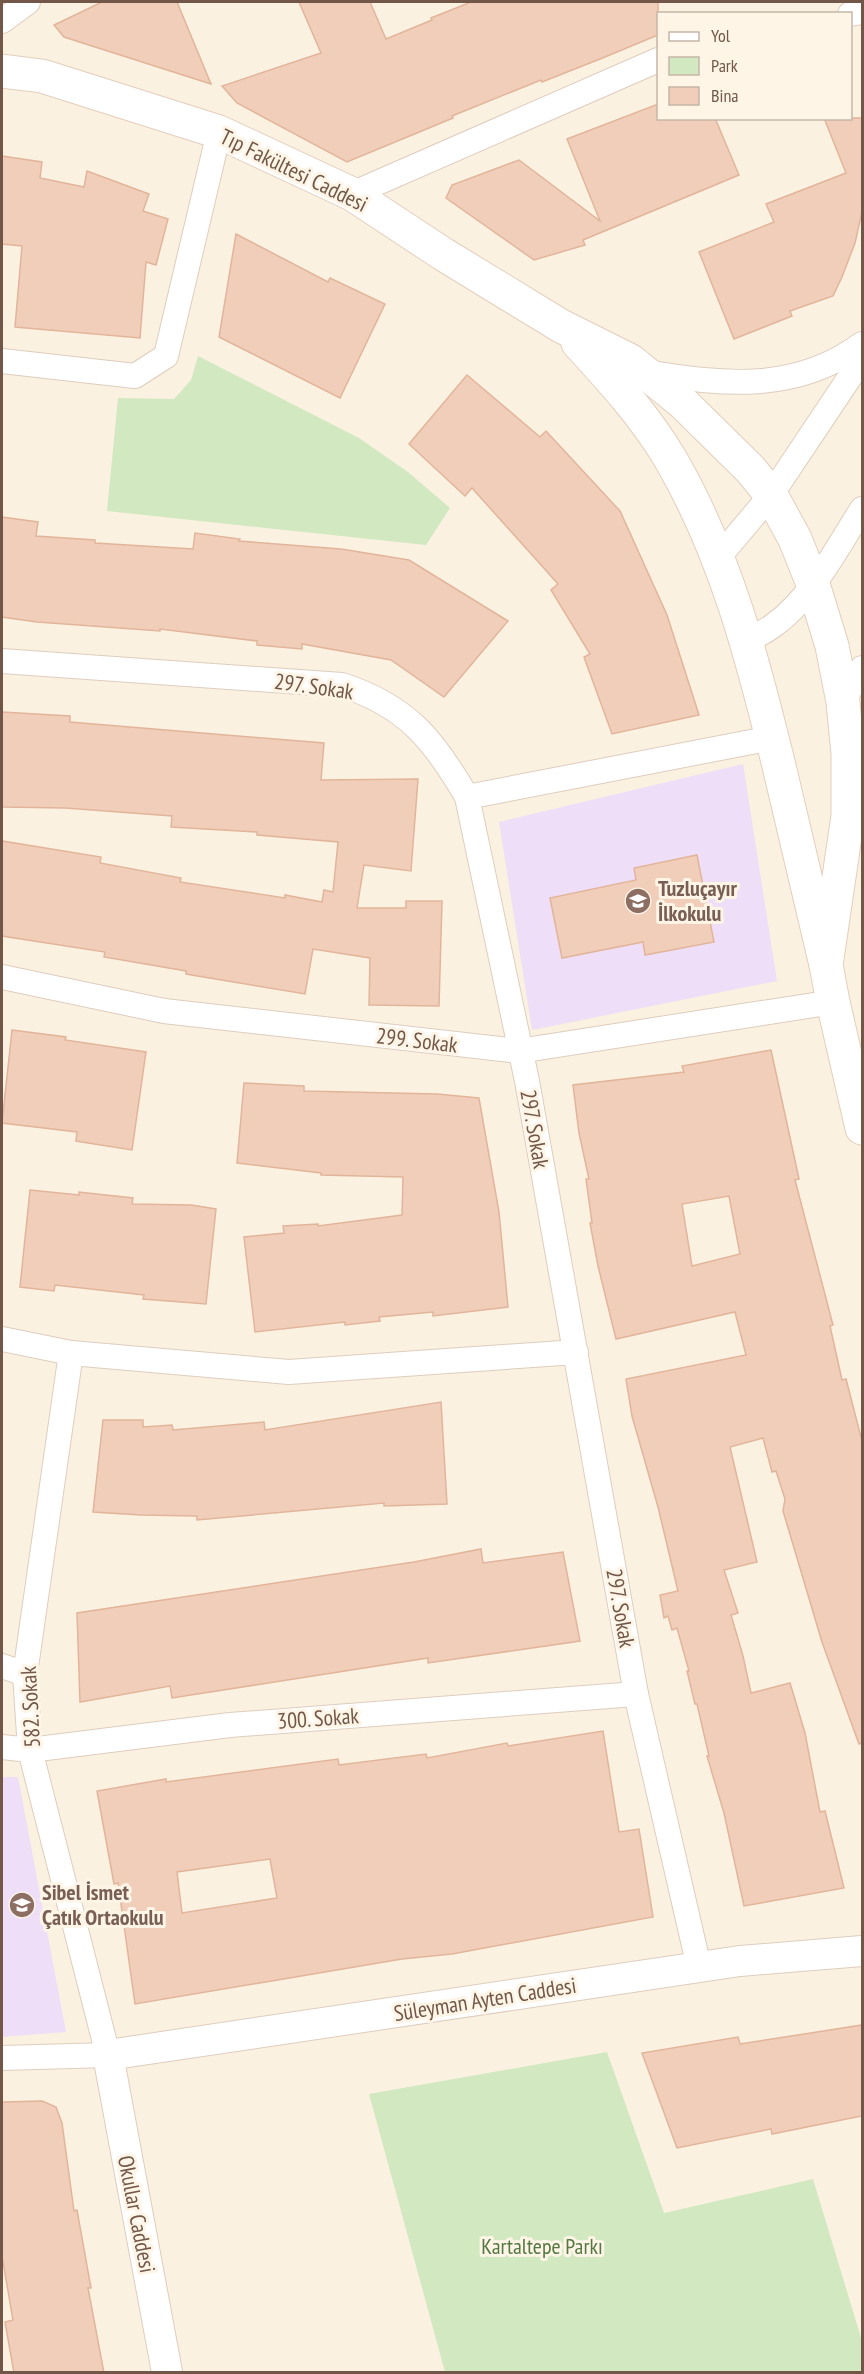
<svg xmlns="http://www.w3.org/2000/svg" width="864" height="2374" viewBox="0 0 864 2374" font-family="'PT Sans Narrow',sans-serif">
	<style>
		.education { fill: #eedef7 }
		.green { fill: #d1e8c1 }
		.building { fill: #f0ceba; stroke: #e2b59b; stroke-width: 1.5; fill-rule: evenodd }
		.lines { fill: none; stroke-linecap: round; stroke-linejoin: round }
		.minor-casing { stroke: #dfcdbe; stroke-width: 26 }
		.tertiary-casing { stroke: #dfcdbe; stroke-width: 32 }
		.secondary-casing { stroke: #e4cebc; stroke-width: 35 }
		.minor { stroke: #fff; stroke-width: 24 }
		.tertiary { stroke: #fff; stroke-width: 30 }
		.secondary { stroke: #fff; stroke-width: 33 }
		.labels { text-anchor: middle; stroke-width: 6; stroke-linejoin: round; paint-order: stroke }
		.street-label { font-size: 22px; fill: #725749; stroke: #fef5e7 }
		.education-label { font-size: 22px; font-weight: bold; fill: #785e54; stroke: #fef5e7; text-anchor: start }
		.park-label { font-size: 22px; fill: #537842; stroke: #fef5e7 }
	</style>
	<rect width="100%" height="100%" fill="#fbf1e1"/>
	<g class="education">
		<polygon points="743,764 777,981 532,1030 499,822"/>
		<polygon points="2,1777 18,1777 66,2032 2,2037"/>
	</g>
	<g class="green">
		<polygon points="198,356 359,438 408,472 450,508 426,545 107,511 118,398 174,399 191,380"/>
		<polygon points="607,2052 664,2213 813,2179 862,2341 862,2372 445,2372 369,2094"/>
	</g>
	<g class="building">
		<polygon points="102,2 177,2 211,84 64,37 54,25"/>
		<polygon points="299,2 370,2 386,39 432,20 431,18 471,2 658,2 658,35 600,59 542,82 541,80 452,116 453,118 347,162 237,103 222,86 321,53"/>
		<polygon points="658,104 658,118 715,118 739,175 583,240 585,245 534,260 446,198 452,185 519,160 600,221 567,139"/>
		<polygon points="824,118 862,118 862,212 855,243 842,277 833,296 790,311 792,316 734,339 699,252 774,222 766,204 846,173"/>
		<polygon points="2,156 42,162 40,178 84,187 87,171 149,194 143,211 168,219 156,265 146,262 140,338 15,327 22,246 2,244"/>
		<polygon points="236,234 328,282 330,278 385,304 340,398 219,337"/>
		<polygon points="467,375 540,437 546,431 620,511 667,615 699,715 612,734 584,657 590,654 551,590 558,584 472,488 465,496 409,444"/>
		<polygon points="2,517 38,522 36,536 95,540 95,543 193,549 195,533 240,539 239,541 341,549 409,560 508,621 444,697 391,660 302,644 302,649 257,645 257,641 160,629 160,631 37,622 2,617"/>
		<polygon points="2,712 70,716 70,722 324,743 321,780 418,779 411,871 364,865 357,908 406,908 406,901 442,901 439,1006 369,1005 370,958 313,949 305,994 186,974 186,971 104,957 105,952 2,936 2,841 101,857 100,863 181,878 180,882 285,898 285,895 322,902 324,890 333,892 338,842 257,835 257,832 171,827 172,816 65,808 2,807"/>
		<polygon points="697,855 714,942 645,955 643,942 562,958 550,898 636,880 634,868"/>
		<polygon points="12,1030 66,1037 65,1040 146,1052 132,1150 76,1141 77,1132 2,1123"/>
		<path d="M771 1050 799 1179 795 1180 833 1325 830 1326 842 1380 846 1379 862 1441V1743L859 1744 822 1642 783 1511 785 1499 776 1471 772 1472 763 1438 730 1447 757 1562 724 1570 738 1613 731 1615 743 1656 751 1693 790 1683 805 1733 820 1812 825 1811 844 1888 744 1906 724 1813 707 1756H709L697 1704H695L687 1671H689L677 1628 672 1630 668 1616 664 1618 660 1595 678 1591 658 1507 632 1416 626 1379 746 1355 735 1312 616 1339 598 1266 590 1223H592L586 1179H589L579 1133 573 1085 684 1072 682 1066ZM729 1196 740 1254 692 1266 682 1204Z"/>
		<polygon points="244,1083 304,1086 304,1091 437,1094 479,1098 499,1212 508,1307 433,1316 433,1312 379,1317 380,1321 345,1325 345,1322 255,1332 244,1237 284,1233 283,1226 318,1224 318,1226 402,1215 403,1177 321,1175 321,1173 237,1163"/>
		<polygon points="30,1190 79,1195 79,1192 133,1198 132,1204 191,1205 216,1209 206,1304 143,1299 144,1295 55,1285 54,1291 20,1287"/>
		<polygon points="441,1402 447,1504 384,1506 384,1503 197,1520 197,1516 141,1515 93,1512 103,1420 143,1420 143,1427 172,1425 173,1430 264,1422 265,1430"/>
		<polygon points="481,1549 483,1563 563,1552 580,1641 428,1663 428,1658 172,1698 170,1686 80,1702 77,1613 414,1562"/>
		<path d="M603 1731 619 1832 639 1829 653 1917 452 1954 402 1959 135 2004 118 1883 114 1884 97 1791 166 1779V1782L338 1759 339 1765 426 1754 427 1758 507 1743 508 1746ZM270 1859 277 1898 182 1913 177 1872Z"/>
		<polygon points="862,2025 862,2116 772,2134 771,2129 677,2148 642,2053 738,2037 740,2044"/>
		<polygon points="42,2101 56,2107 62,2123 74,2211 77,2210 91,2288 88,2288 104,2373 14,2373 5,2322 13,2320 2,2256 2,2102"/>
	</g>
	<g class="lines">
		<g class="minor-casing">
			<g id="minor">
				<polyline points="850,14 862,12"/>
				<polyline points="2,21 28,2"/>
				<polyline points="352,194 658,60"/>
				<polyline points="2,361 135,376 166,356 219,132"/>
				<path d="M646 372C723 385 796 393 862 344"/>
				<polyline points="718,558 771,495 862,359"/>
				<path d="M746 642C756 636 766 631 774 625 811 599 838 546 862 509"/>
				<path d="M2 661 342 685C407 706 434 740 467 797L527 1081 636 1694 699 1967"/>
				<polyline points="843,702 862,668"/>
				<polyline points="467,797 772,738"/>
				<polyline points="2,977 164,1011 519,1051 833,1002"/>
				<polyline points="2,1339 71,1353 289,1372 576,1352"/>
				<polyline points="2,1666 25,1674"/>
				<polyline points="2,1747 30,1750 230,1725 636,1694"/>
				<polyline points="2,2058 108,2055 30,1750 25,1674 71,1353"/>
			</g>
		</g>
		<g class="tertiary-casing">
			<polyline id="tertiary" points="167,2372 108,2055 740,1961 862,1951"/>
		</g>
		<g class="secondary-casing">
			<g id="secondary">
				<polyline points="2,71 42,76 219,132 352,194 443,254 561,326 631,361 683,403 751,470 771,495 795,539 813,584 832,646 843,702 848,754 848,816 826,965"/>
				<path d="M578 343C612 380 645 416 671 460 726 555 753 660 779 766 795 833 811 899 826 965L833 1002 862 1128"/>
			</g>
		</g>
		<use href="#minor" class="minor"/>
		<use href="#tertiary" class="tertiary"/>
		<use href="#secondary" class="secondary"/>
	</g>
	<defs>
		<g id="school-disc" transform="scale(1.35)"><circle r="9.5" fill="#8d6e63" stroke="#fef5e7"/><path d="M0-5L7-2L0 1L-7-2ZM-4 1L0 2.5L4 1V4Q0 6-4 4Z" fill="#fff"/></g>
	</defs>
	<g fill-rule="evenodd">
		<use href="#school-disc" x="638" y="901"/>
		<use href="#school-disc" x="22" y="1905"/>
	</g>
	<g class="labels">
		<g class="street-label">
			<text transform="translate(294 170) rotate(26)" y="8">Tıp Fakültesi Caddesi</text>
			<text transform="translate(314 686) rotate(8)" y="8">297. Sokak</text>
			<text transform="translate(417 1040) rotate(7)" y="8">299. Sokak</text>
			<text transform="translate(535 1129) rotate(80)" y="8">297. Sokak</text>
			<text transform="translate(621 1608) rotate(80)" y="8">297. Sokak</text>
			<text transform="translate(30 1707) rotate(-93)" y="8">582. Sokak</text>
			<text transform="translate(318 1718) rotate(-4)" y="8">300. Sokak</text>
			<text transform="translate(485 1999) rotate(-9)" y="8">Süleyman Ayten Caddesi</text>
			<text transform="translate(137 2214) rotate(79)" y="8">Okullar Caddesi</text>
		</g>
		<g class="education-label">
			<text x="658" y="896">Tuzluçayır<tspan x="658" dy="25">İlkokulu</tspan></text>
			<text x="42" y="1900">Sibel İsmet<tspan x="42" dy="25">Çatık Ortaokulu</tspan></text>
		</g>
		<g class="park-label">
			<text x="542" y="2254">Kartaltepe Parkı</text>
		</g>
	</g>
	<rect width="864" height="2374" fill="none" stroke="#725749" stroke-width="6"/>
	<rect x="657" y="12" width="195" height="108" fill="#fef5e7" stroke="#c6b6a8" stroke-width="1.5"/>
	<rect x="669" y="32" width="30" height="9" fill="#ffffff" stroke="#c6b6a8" stroke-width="1.5"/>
	<text x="711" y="42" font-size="18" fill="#725749">Yol</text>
	<rect x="669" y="57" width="30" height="18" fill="#d1e8c1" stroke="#c6b6a8" stroke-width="1.5"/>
	<text x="711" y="72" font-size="18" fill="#725749">Park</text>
	<rect x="669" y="87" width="30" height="18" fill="#f0ceba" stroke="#c6b6a8" stroke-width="1.5"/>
	<text x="711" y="102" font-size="18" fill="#725749">Bina</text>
</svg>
